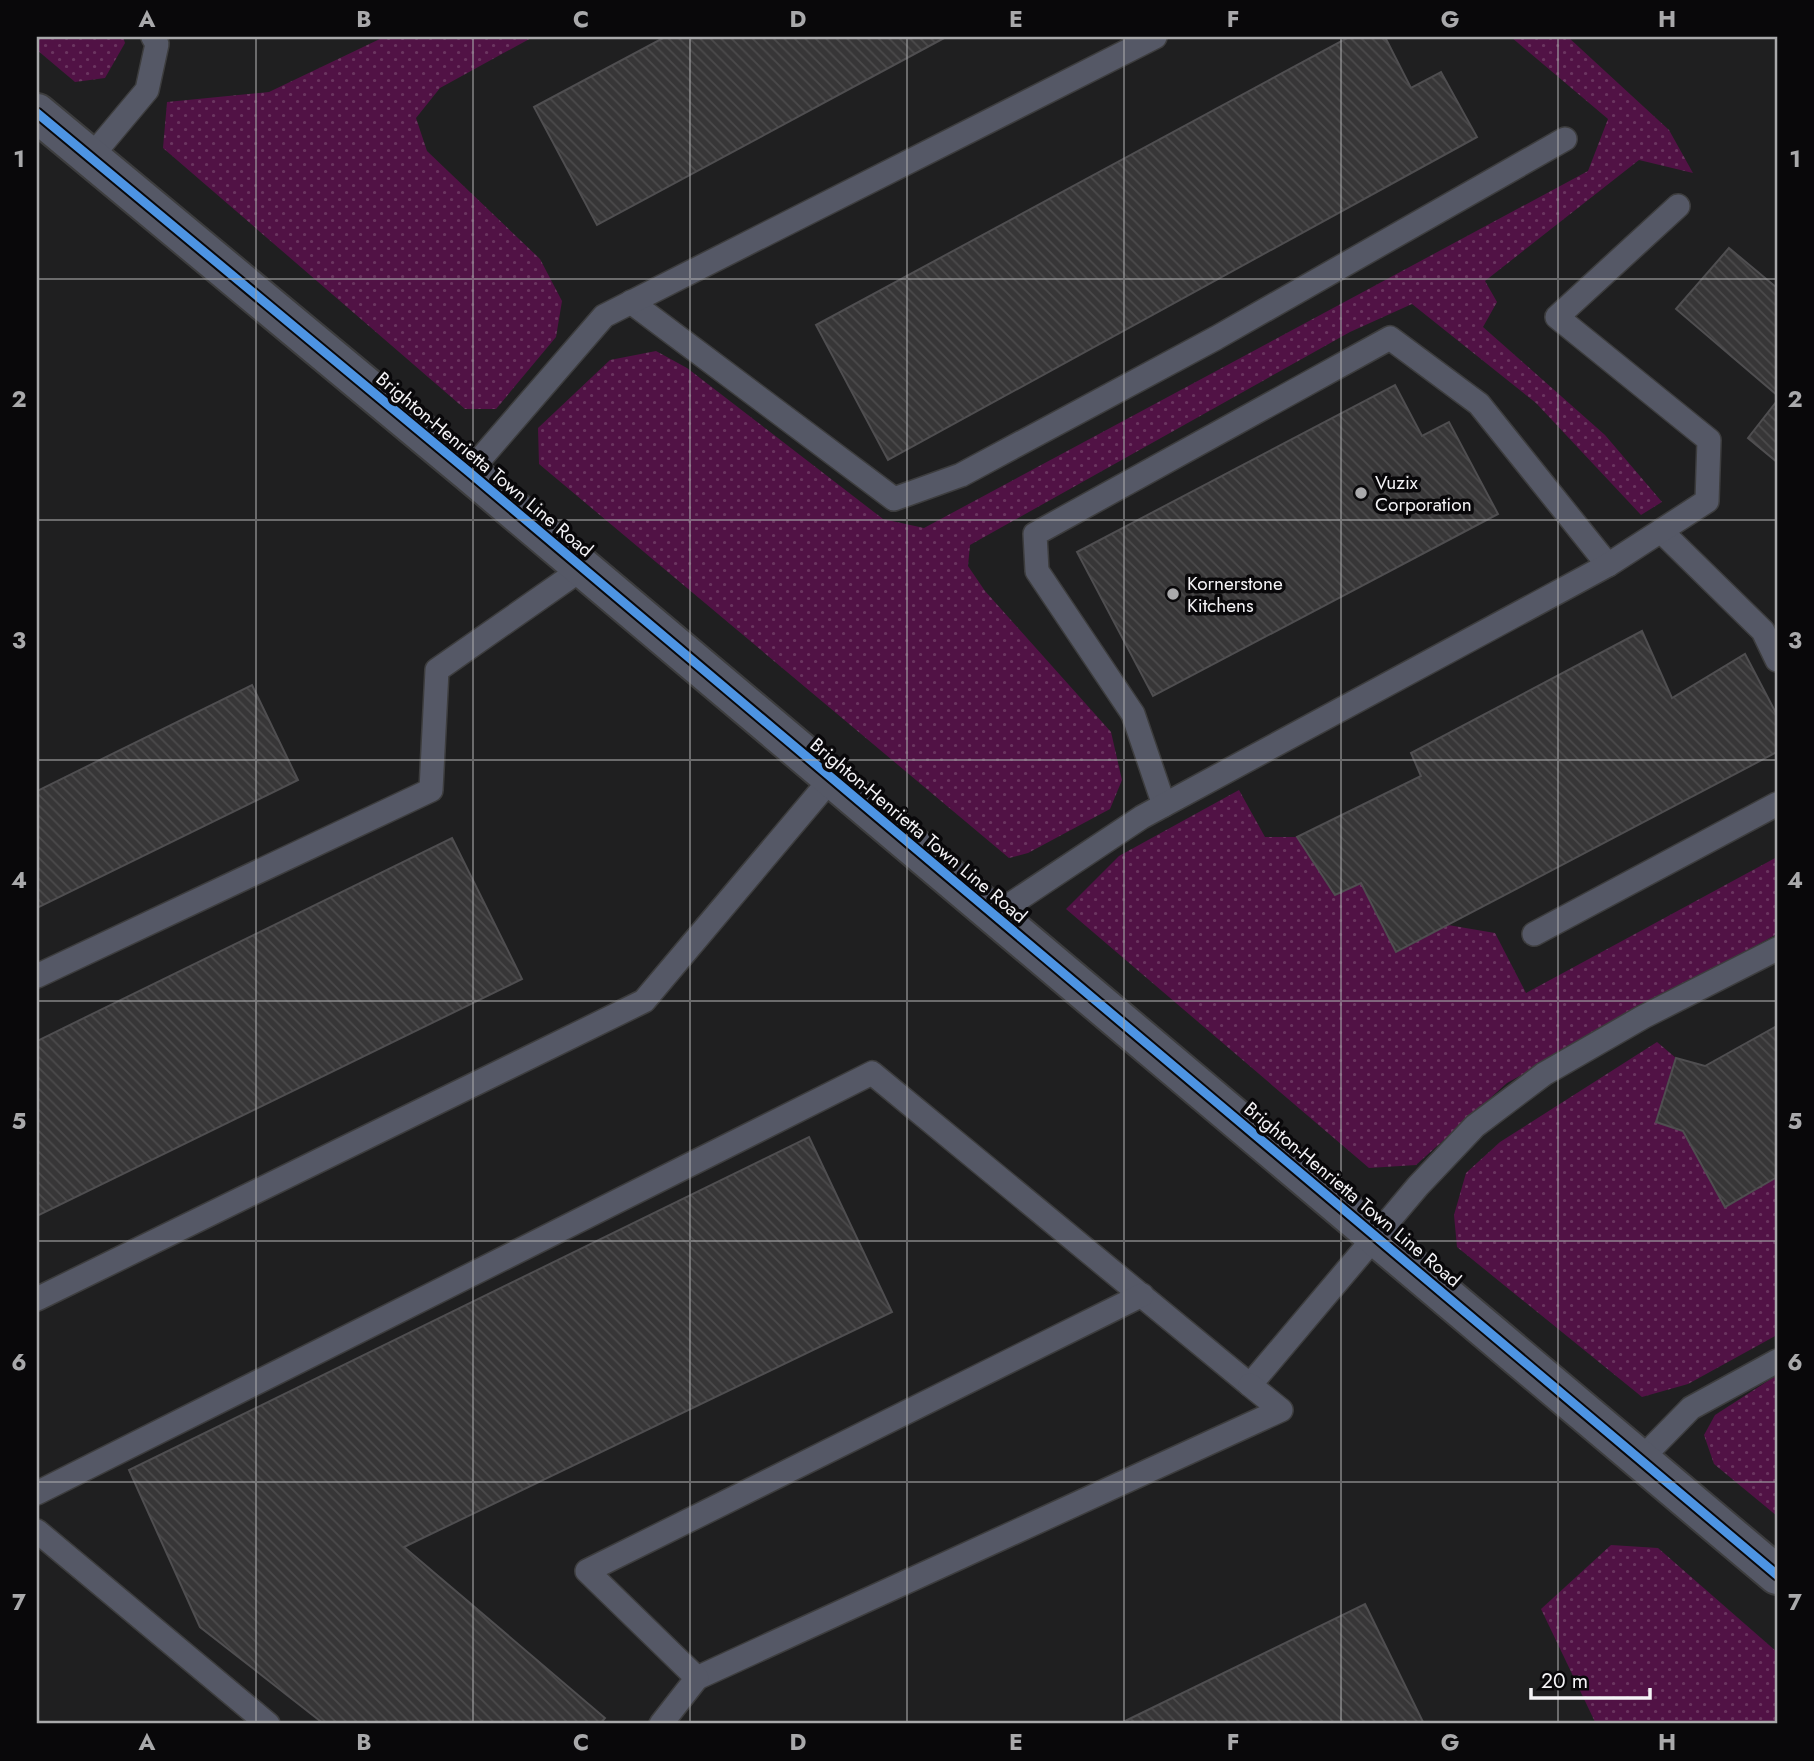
<svg xmlns="http://www.w3.org/2000/svg" width="1814" height="1761" viewBox="0 0 1814 1761" font-family="Jost,sans-serif">
	<style>
		.grass { fill: url(#grass-dots) }
		.building { fill: url(#building-back-hatch); stroke: #4f4e50; stroke-width: 2 }
		.lines { fill: none; stroke-linecap: round; stroke-linejoin: round }
		.service-casing { stroke: #3d3d3e; stroke-width: 26 }
		.tertiary-casing { stroke: #3d3d3e; stroke-width: 42 }
		.service { stroke: #555866; stroke-width: 23 }
		.tertiary { stroke: #555866; stroke-width: 38 }
		.cycleway-casing { stroke: #09080a; stroke-width: 13 }
		.cycleway { stroke: #4d94e3; stroke-width: 9 }
		.grid { fill: none; stroke: #a9a9ab; stroke-width: 2; stroke-opacity: 0.55 }
		.poi-dot { fill: #a9a9ab; stroke: #09080a; stroke-width: 2.5 }
		.labels { text-anchor: middle; stroke-width: 7; stroke-linejoin: round; paint-order: stroke }
		.street-label { font-size: 19px; fill: #f4f3f6; stroke: #09080a }
		.poi-label { font-size: 19px; fill: #f4f3f6; stroke: #09080a; text-anchor: start }
		.neatline { fill: none; stroke: #a9a9ab; stroke-width: 2.5 }
		.grid-label { font-size: 23px; text-anchor: middle; font-weight: bold; fill: #a9a9ab }
	</style>
	<defs>
		<pattern id="grass-dots" width="8" height="8" patternUnits="userSpaceOnUse" patternTransform="scale(1.75)"><rect width="8" height="8" fill="#511245"/><path d="M2 2h.1M6 6h.1" fill="none" stroke="#6b3560" stroke-width="1.8" stroke-linecap="round"/></pattern>
		<pattern id="building-back-hatch" width="6" height="6" patternUnits="userSpaceOnUse" patternTransform="scale(1.75)"><rect width="6" height="6" fill="#373637"/><path d="M-1 5l2 2M0 0l6 6M5-1l2 2" fill="none" stroke="#4b4a4b"/></pattern>
	</defs>
	<rect width="100%" height="100%" fill="#1f1f20"/>
	<g class="grass">
		<polygon points="37,37 123,37 125,43 105,78 75,82 37,50"/>
		<polygon points="384,37 533,37 440,88 416,118 427,151 540,259 562,301 556,337 496,409 465,409 163,148 167,102 269,92"/>
		<polygon points="1511,37 1568,37 1669,130 1693,173 1639,160 1485,281 1497,302 1483,327 1605,435 1662,502 1641,515 1536,403 1412,304 1350,332 970,545 968,566 985,591 1111,732 1122,780 1110,809 1028,853 1009,858 539,464 538,428 610,360 656,351 687,368 883,519 924,528 1588,171 1608,119"/>
		<polygon points="1239,790 1265,837 1297,837 1335,895 1361,883 1396,952 1448,925 1495,933 1526,993 1777,857 1777,934 1507,1083 1416,1165 1369,1168 1066,909 1119,856"/>
		<polygon points="1657,1042 1676,1058 1657,1122 1683,1131 1725,1206 1777,1177 1777,1335 1688,1384 1642,1397 1457,1247 1454,1215 1466,1173 1500,1142"/>
		<polygon points="1777,1375 1777,1516 1714,1464 1704,1435 1715,1415"/>
		<polygon points="1611,1545 1658,1548 1777,1652 1777,1724 1596,1724 1541,1609"/>
	</g>
	<g class="building">
		<polygon points="665,37 946,37 597,225 534,107"/>
		<polygon points="1349,37 1385,37 1411,88 1441,72 1477,137 888,460 816,325"/>
		<polygon points="1729,248 1777,288 1777,395 1676,309"/>
		<polygon points="1395,385 1422,436 1449,422 1498,514 1153,696 1077,552"/>
		<polygon points="1777,401 1777,462 1748,438"/>
		<polygon points="1642,631 1672,698 1745,654 1777,715 1777,752 1396,952 1361,883 1335,895 1297,837 1421,776 1411,753"/>
		<polygon points="252,685 298,780 37,908 37,791"/>
		<polygon points="452,838 522,979 37,1216 37,1041"/>
		<polygon points="1777,1026 1777,1177 1725,1207 1683,1131 1656,1122 1676,1058 1705,1066"/>
		<polygon points="809,1137 892,1312 404,1547 605,1718 600,1724 324,1724 200,1627 129,1470"/>
		<polygon points="1365,1604 1424,1724 1119,1724"/>
	</g>
	<g class="lines">
		<g class="service-casing">
			<g id="service">
				<polyline points="90,158 147,90 157,44 153,37"/>
				<polyline points="631,302 894,499 961,475 1216,338 1565,139"/>
				<polyline points="469,472 604,316 1155,37"/>
				<polyline points="1661,531 1763,631 1777,660"/>
				<polyline points="1164,805 1133,714 1037,571 1035,534 1390,338 1479,404 1608,565"/>
				<polyline points="993,916 1142,817 1608,565 1707,501 1709,440 1557,317 1678,206"/>
				<polyline points="1534,934 1777,804"/>
				<polyline points="37,976 431,790 437,670 583,568"/>
				<polyline points="37,1299 644,1001 831,779"/>
				<polyline points="1641,1459 1691,1408 1777,1361"/>
				<polyline points="37,1493 872,1073 1250,1385 1418,1186 1475,1126 1544,1074 1643,1017 1777,949"/>
				<polyline points="37,1531 268,1724"/>
				<polyline points="697,1678 1281,1410 1250,1385"/>
				<polyline points="661,1724 697,1678 587,1571 1142,1295"/>
			</g>
		</g>
		<g class="tertiary-casing">
			<polyline id="tertiary" points="37,113 469,472 1777,1575"/>
		</g>
		<use href="#service" class="service"/>
		<use href="#tertiary" class="tertiary"/>
		<g class="cycleway-casing">
			<polyline id="cycleway" points="37,113 469,472 1777,1575"/>
		</g>
		<use href="#cycleway" class="cycleway"/>
	</g>
	<path class="grid" d="M256 37V1724M473 37V1724M690 37V1724M907 37V1724M1124 37V1724M1341 37V1724M1558 37V1724M37 279H1777M37 520H1777M37 760H1777M37 1001H1777M37 1241H1777M37 1482H1777"/>
	<g class="poi-dot">
		<circle cx="1361" cy="493" r="7"/>
		<circle cx="1173" cy="594" r="7"/>
	</g>
	<g class="labels">
		<g class="street-label">
			<text transform="translate(485 464) rotate(40)" y="7">Brighton-Henrietta Town Line Road</text>
			<text transform="translate(919 830) rotate(40)" y="7">Brighton-Henrietta Town Line Road</text>
			<text transform="translate(1353 1194) rotate(40)" y="7">Brighton-Henrietta Town Line Road</text>
		</g>
		<g class="poi-label">
			<text x="1375" y="489">Vuzix<tspan x="1375" dy="22">Corporation</tspan></text>
			<text x="1187" y="590">Kornerstone<tspan x="1187" dy="22">Kitchens</tspan></text>
		</g>
	</g>
	<rect width="1814" height="1761" fill="none" stroke="#09080a" stroke-width="77"/>
	<path d="M1531 1688v10h119v-10" fill="none" stroke="#f4f3f6" stroke-width="3.5"/>
	<text x="1541" y="1688" font-size="21" fill="#f4f3f6" stroke="#09080a" stroke-width="5" paint-order="stroke">20 m</text>
	<rect x="38" y="38" width="1738" height="1684" class="neatline"/>
	<g class="grid-label">
		<text x="147" y="27">A</text>
		<text x="364" y="27">B</text>
		<text x="581" y="27">C</text>
		<text x="798" y="27">D</text>
		<text x="1016" y="27">E</text>
		<text x="1233" y="27">F</text>
		<text x="1450" y="27">G</text>
		<text x="1667" y="27">H</text>
		<text x="19" y="167">1</text>
		<text x="1795" y="167">1</text>
		<text x="19" y="407">2</text>
		<text x="1795" y="407">2</text>
		<text x="19" y="648">3</text>
		<text x="1795" y="648">3</text>
		<text x="19" y="888">4</text>
		<text x="1795" y="888">4</text>
		<text x="19" y="1129">5</text>
		<text x="1795" y="1129">5</text>
		<text x="19" y="1370">6</text>
		<text x="1795" y="1370">6</text>
		<text x="19" y="1610">7</text>
		<text x="1795" y="1610">7</text>
		<text x="147" y="1750">A</text>
		<text x="364" y="1750">B</text>
		<text x="581" y="1750">C</text>
		<text x="798" y="1750">D</text>
		<text x="1016" y="1750">E</text>
		<text x="1233" y="1750">F</text>
		<text x="1450" y="1750">G</text>
		<text x="1667" y="1750">H</text>
	</g>
</svg>
